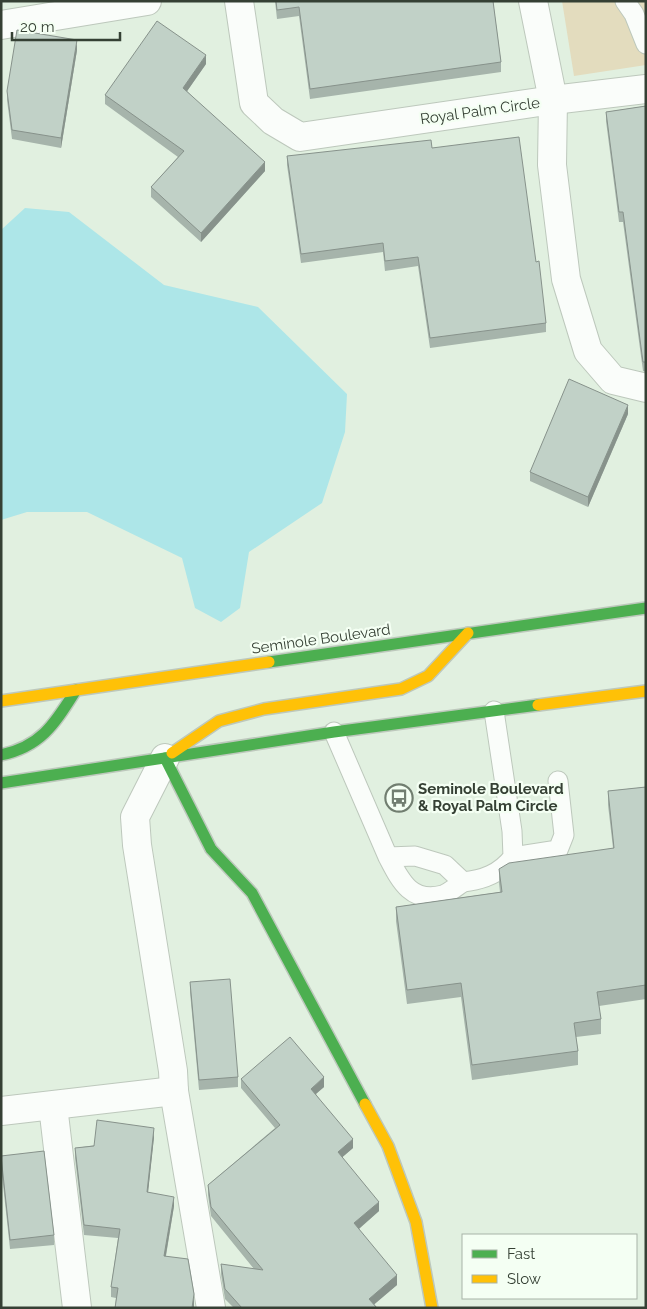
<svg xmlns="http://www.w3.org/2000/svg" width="647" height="1309" viewBox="0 0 647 1309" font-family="Raleway,sans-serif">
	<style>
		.green { fill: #e3dcbe }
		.water { fill: #ade6e8 }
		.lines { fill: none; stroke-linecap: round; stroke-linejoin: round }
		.lane-casing { stroke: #bdc8bc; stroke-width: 21 }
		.street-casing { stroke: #bdc8bc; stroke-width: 30 }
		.fast-casing { stroke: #bdc8bc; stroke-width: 14 }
		.slow-casing { stroke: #bdc8bc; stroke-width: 14 }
		.lane { stroke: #fafdfa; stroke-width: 19 }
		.street { stroke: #fafdfa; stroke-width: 28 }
		.fast { stroke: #4caf50; stroke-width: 11 }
		.slow { stroke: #ffc107; stroke-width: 11 }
		.wall { fill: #a6b4ab }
		.shaded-wall { fill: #87928b }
		.building { fill: #c1d1c7; stroke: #87928b }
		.labels { text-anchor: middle; stroke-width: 4.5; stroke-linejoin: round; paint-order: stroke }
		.street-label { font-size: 15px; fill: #354034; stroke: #f4fff3 }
		.poi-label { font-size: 15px; font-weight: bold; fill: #354034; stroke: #f4fff3; text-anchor: start }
	</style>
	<rect width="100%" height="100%" fill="#e1f0e0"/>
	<polygon class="green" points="562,1 646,1 646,65 574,76"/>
	<polygon class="water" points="25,208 69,212 164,285 258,307 347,394 345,432 322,503 249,552 240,608 221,622 195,608 182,558 87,512 27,512 1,520 1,230"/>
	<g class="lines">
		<g class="lane-casing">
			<g id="lane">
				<polyline points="625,1 634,14 646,44"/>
				<path d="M334 732 388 857 415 856 445 865 463 882C457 886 449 893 443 895 411 904 400 880 388 857"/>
				<polyline points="513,857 558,850 564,835 558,781"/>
				<path d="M463 882C483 880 500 874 513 857L512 831 494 711"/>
			</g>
		</g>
		<g class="street-casing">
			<g id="street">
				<polyline points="239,1 254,103 273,121 300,137 553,100 646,89"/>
				<polyline points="533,1 553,100 552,165 566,279 588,351 613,380 646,388"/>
				<polyline points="1,25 147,1"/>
				<polyline points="165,758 135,817 137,845 173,1071 174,1091 211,1308"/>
				<polyline points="53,1106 77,1308"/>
				<polyline points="1,1111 174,1091"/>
			</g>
		</g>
		<g class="fast-casing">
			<g id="fast">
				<polyline points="269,662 646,608"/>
				<path d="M1 755C42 746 55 723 76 690"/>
				<polyline points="165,758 211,849 252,893 365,1104"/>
				<polyline points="1,783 334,732 538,705"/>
			</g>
		</g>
		<g class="slow-casing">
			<g id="slow">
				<polyline points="1,701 269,662"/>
				<polyline points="538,705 646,691"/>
				<polyline points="172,753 219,721 264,709 401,689 428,676 468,633"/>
				<polyline points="365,1104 388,1146 416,1222 432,1308"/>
			</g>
		</g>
		<use href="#lane" class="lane"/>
		<use href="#street" class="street"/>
		<use href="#fast" class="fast"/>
		<use href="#slow" class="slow"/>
	</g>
	<g class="wall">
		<polygon points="275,1 493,1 501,62 501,72 310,99 299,16 277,19"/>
		<polygon points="77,50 61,148 12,139 7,100 7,91"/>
		<polygon points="206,64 187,91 265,171 201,242 151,197 151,187 178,157 105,104 105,95"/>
		<polygon points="646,106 646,372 643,371 623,222 619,222 606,121 606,112"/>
		<polygon points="432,148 536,262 546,323 546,332 430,348 418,266 385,271 383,252 301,263 287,165 287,156"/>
		<polygon points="628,414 588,507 530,481 530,472"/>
		<polygon points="646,787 646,999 599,1006 601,1019 601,1034 576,1037 578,1051 578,1065 472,1080 461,997 407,1004 396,921 396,907 500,892 499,883 499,869 613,848 608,805 608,791"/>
		<polygon points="190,982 238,1077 238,1087 199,1090 190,992"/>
		<polygon points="241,1079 324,1087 316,1094 353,1148 342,1157 379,1211 359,1229 397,1285 374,1304 377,1308 234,1308 225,1299 221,1274 221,1264 254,1269 211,1216 208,1195 208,1185 275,1128 241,1088"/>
		<polygon points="154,1137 148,1192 174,1206 166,1256 194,1303 194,1308 115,1308 116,1298 111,1297 111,1287 118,1238 84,1235 75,1158 75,1148"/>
		<polygon points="1,1156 54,1235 54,1245 10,1249 1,1166"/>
	</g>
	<g class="shaded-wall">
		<polygon points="77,40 77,50 61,148 61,138"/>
		<polygon points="206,55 206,64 183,97 183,88"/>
		<polygon points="265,162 265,171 201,242 201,233"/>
		<polygon points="628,405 628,414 588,507 588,497"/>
		<polygon points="324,1077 324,1087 311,1098 311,1089"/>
		<polygon points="154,1128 154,1137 147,1202 147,1192"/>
		<polygon points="353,1139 353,1148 338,1161 338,1152"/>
		<polygon points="174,1197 174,1206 164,1266 164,1256"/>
		<polygon points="379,1202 379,1211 354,1233 354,1223"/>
		<polygon points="397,1275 397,1285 370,1308 369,1299"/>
		<polygon points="194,1294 194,1308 192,1308"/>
	</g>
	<g class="building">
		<polygon points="276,1 493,1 501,62 310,89 299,7 277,10"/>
		<polygon points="157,21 206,55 183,88 265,162 201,233 151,187 184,151 105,95"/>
		<polygon points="17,30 77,40 61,138 12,130 7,91"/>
		<polygon points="646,106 646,362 643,362 623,212 619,212 606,112"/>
		<polygon points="519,137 536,262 539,261 546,323 430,338 418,257 385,261 383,243 301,254 287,156 431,140 432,148"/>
		<polygon points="569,379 628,405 588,497 530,472"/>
		<polygon points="646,787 646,985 597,992 601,1019 574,1023 578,1051 472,1065 461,983 407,990 396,907 502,892 499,869 509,863 614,848 608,791"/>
		<polygon points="230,979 238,1077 199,1080 190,982"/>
		<polygon points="290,1037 324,1077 311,1089 353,1139 338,1152 379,1202 354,1223 397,1275 369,1299 377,1308 242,1308 225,1289 221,1264 263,1270 211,1207 208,1185 280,1125 241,1079"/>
		<polygon points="97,1120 154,1128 147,1192 174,1197 164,1256 188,1259 194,1294 192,1308 115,1308 118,1288 111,1287 120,1229 84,1225 75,1148 94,1146"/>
		<polygon points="44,1151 54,1235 10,1240 1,1156"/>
	</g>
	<defs>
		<g id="bus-ring" transform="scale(1.4375)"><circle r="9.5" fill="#f4fff3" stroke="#717e70" stroke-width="1.5"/><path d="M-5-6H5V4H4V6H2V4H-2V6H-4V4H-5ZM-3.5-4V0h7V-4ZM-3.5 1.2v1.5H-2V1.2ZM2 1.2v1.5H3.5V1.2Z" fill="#717e70"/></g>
	</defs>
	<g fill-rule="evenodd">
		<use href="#bus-ring" x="399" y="798"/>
	</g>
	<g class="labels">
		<g class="street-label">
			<text transform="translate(480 111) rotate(-8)" y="5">Royal Palm Circle</text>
			<text transform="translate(321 639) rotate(-8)" y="5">Seminole Boulevard</text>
		</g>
		<g class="poi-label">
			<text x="418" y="794">Seminole Boulevard<tspan x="418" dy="17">&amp; Royal Palm Circle</tspan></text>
		</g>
	</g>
	<rect width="647" height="1309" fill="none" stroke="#354034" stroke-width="5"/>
	<rect x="462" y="1234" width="175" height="65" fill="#f4fff3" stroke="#a8b3a7"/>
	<rect x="472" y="1250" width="25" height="8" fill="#4caf50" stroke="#a8b3a7"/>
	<text x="507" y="1259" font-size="15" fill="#354034">Fast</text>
	<rect x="472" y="1275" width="25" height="8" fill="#ffc107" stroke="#a8b3a7"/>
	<text x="507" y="1284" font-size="15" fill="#354034">Slow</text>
	<path d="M12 32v8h108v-8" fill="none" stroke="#354034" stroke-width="2.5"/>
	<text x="20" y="32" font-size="15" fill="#354034" stroke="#f4fff3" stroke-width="4" paint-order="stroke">20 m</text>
</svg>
